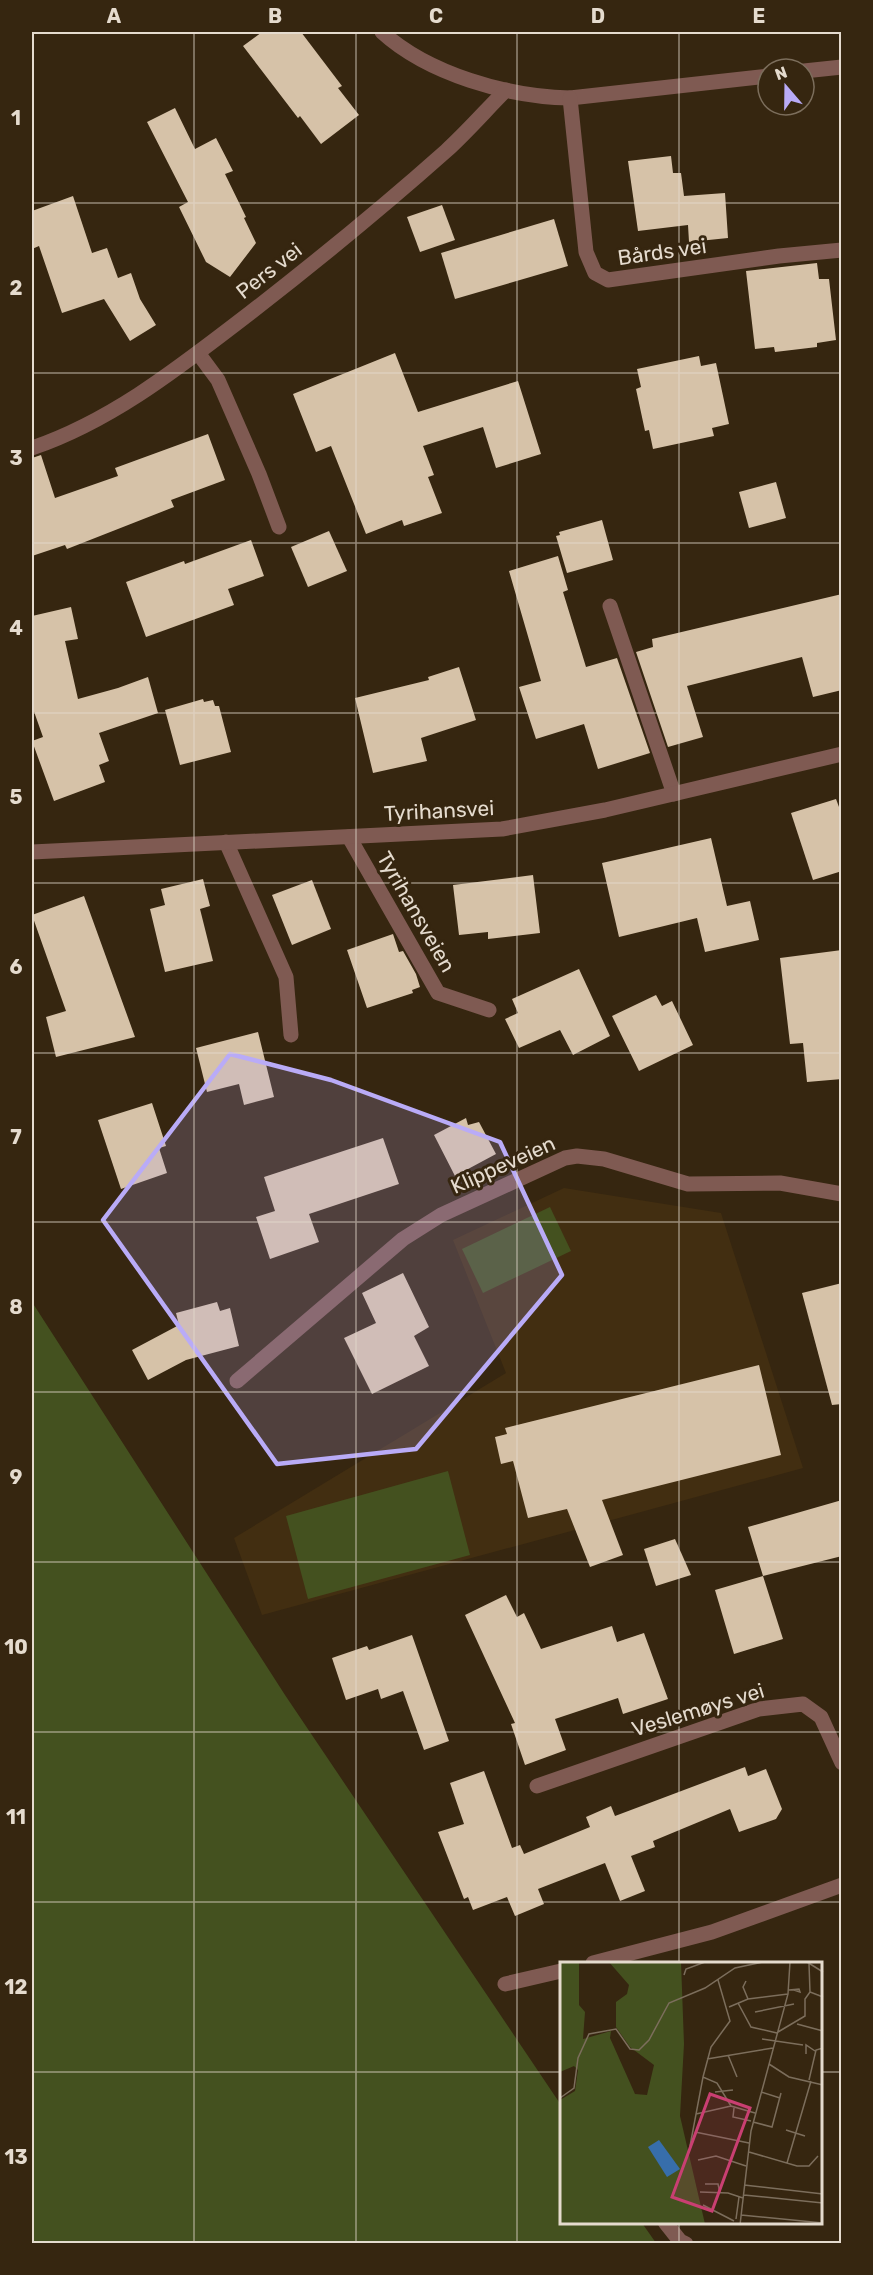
<svg xmlns="http://www.w3.org/2000/svg" width="873" height="2275" viewBox="0 0 873 2275" font-family="Rubik,sans-serif">
	<style>
		.built { fill: #422e11 }
		.green { fill: #44511f }
		.building { fill: #d6c2a8 }
		.lines { fill: none; stroke-linecap: round; stroke-linejoin: round }
		.service { stroke: #7f5a52; stroke-width: 15 }
		.minor { stroke: #7f5a52; stroke-width: 15 }
		.marked { fill: #b9abf7; fill-opacity: 0.2; stroke: #b9abf7; stroke-width: 4.5; stroke-linejoin: round }
		.grid { fill: none; stroke: #e5dbce; stroke-width: 1.5; stroke-opacity: 0.55 }
		.labels { text-anchor: middle; stroke-width: 6; stroke-linejoin: round; paint-order: stroke }
		.street-label { font-size: 21px; fill: #e5dbce; stroke: #362610 }
		.inset-road { fill: none; stroke: #7c6e5c; stroke-width: 1.5 }
		.view { fill: #c93f72; fill-opacity: 0.15; stroke: #c93f72; stroke-width: 3 }
		.inset-edge { fill: none; stroke: #e5dbce; stroke-width: 3 }
		.neatline { fill: none; stroke: #e5dbce; stroke-width: 2 }
		.grid-label { font-size: 20px; text-anchor: middle; font-weight: bold; fill: #e5dbce }
	</style>
	<rect width="100%" height="100%" fill="#362610"/>
	<polygon class="built" points="564,1188 721,1213 803,1468 262,1615 234,1538 506,1373 453,1240"/>
	<g class="green">
		<polygon points="550,1207 571,1251 483,1293 462,1249"/>
		<polygon points="32,1302 285,1695 561,2105 561,2222 642,2223 656,2243 32,2243"/>
		<polygon points="448,1471 470,1555 308,1599 286,1516"/>
	</g>
	<g class="building">
		<polygon points="262,32 301,32 342,86 338,88 359,115 321,144 300,116 298,118 243,46"/>
		<polygon points="175,108 195,149 216,138 233,171 225,174 246,217 244,218 256,243 230,277 206,262 179,207 188,202 147,122"/>
		<polygon points="671,156 673,173 681,173 684,196 725,193 728,238 689,242 688,225 638,231 628,161"/>
		<polygon points="73,196 92,253 107,248 118,278 131,273 140,299 156,325 130,341 104,299 62,313 39,246 32,249 32,211"/>
		<polygon points="442,205 455,240 420,252 407,217"/>
		<polygon points="554,219 568,266 455,299 441,253"/>
		<polygon points="817,263 819,279 829,279 836,340 817,343 817,347 775,352 774,347 755,349 746,271"/>
		<polygon points="395,353 418,412 518,381 541,454 496,468 483,427 423,446 434,475 428,477 442,513 404,526 402,520 366,534 331,446 316,452 293,394"/>
		<polygon points="699,356 701,366 716,363 729,424 712,428 714,436 653,449 649,430 645,431 636,389 641,387 637,369"/>
		<polygon points="208,434 225,480 171,500 174,507 67,549 65,545 32,556 32,458 41,455 55,498 118,476 115,468"/>
		<polygon points="776,482 786,518 749,528 739,492"/>
		<polygon points="602,520 613,560 567,573 556,536 560,535 559,532"/>
		<polygon points="329,531 347,571 308,587 291,547"/>
		<polygon points="251,540 264,576 228,589 234,605 146,637 126,582 184,561 185,564"/>
		<polygon points="558,556 568,590 563,592 586,667 617,658 650,753 598,769 584,724 536,739 519,687 541,681 509,571"/>
		<polygon points="842,594 842,690 813,697 802,657 687,686 703,737 668,747 636,652 653,647 652,639"/>
		<polygon points="71,607 78,639 65,641 78,699 118,688 148,677 158,713 99,733 109,761 99,765 105,782 54,801 32,741 43,737 32,706 32,616"/>
		<polygon points="459,667 476,720 421,738 427,761 373,773 355,698 429,680 428,677"/>
		<polygon points="203,699 204,702 213,700 215,706 219,706 231,752 180,765 165,710"/>
		<polygon points="836,799 842,815 842,871 813,880 791,813"/>
		<polygon points="711,838 727,906 750,901 759,940 705,952 697,918 619,937 602,863"/>
		<polygon points="533,875 540,933 488,939 488,932 459,935 453,885"/>
		<polygon points="203,879 210,906 200,909 213,961 165,972 150,909 165,905 161,889"/>
		<polygon points="312,880 331,929 292,945 272,895"/>
		<polygon points="84,896 135,1037 56,1057 46,1017 66,1011 32,915"/>
		<polygon points="393,934 399,952 403,951 416,974 420,987 412,990 413,993 367,1008 347,950"/>
		<polygon points="842,950 842,1079 807,1082 803,1043 790,1044 780,958"/>
		<polygon points="579,969 610,1036 573,1055 560,1030 519,1048 505,1019 518,1013 512,999"/>
		<polygon points="656,995 662,1006 672,1001 693,1045 639,1071 612,1016"/>
		<polygon points="258,1032 274,1097 244,1105 239,1084 207,1092 196,1048"/>
		<polygon points="152,1103 166,1146 159,1148 167,1173 121,1189 98,1120"/>
		<polygon points="466,1118 468,1125 479,1122 496,1154 455,1176 434,1135"/>
		<polygon points="383,1138 399,1184 309,1214 319,1242 270,1259 256,1217 275,1211 264,1177"/>
		<polygon points="403,1273 429,1327 414,1336 429,1366 372,1394 344,1338 376,1323 362,1293"/>
		<polygon points="842,1283 842,1404 832,1405 802,1293"/>
		<polygon points="217,1302 220,1311 230,1308 239,1346 186,1360 148,1380 132,1350 179,1325 176,1313"/>
		<polygon points="759,1365 781,1455 602,1500 623,1555 590,1567 567,1509 528,1518 513,1461 501,1464 495,1437 507,1434 505,1428"/>
		<polygon points="842,1500 842,1556 763,1576 783,1639 734,1654 715,1590 763,1576 748,1527"/>
		<polygon points="675,1539 691,1575 656,1586 644,1549"/>
		<polygon points="506,1595 517,1617 524,1613 541,1649 612,1626 617,1642 644,1633 668,1699 623,1714 618,1698 555,1719 566,1750 525,1765 511,1724 515,1723 465,1615"/>
		<polygon points="412,1635 449,1741 424,1750 403,1691 381,1699 378,1689 346,1700 332,1658 367,1646 369,1650"/>
		<polygon points="745,1767 748,1776 766,1769 782,1809 776,1819 739,1832 730,1809 653,1841 655,1847 631,1856 645,1891 620,1901 605,1863 538,1889 544,1904 515,1916 507,1897 473,1910 468,1897 464,1899 438,1832 464,1824 450,1783 484,1771 512,1848 520,1845 524,1854 590,1827 586,1817 611,1806 615,1816"/>
	</g>
	<g class="lines">
		<g class="service">
			<polyline points="198,353 218,380 259,474 279,527"/>
			<polyline points="349,837 438,993 489,1010"/>
			<polyline points="226,842 286,977 291,1035"/>
		</g>
		<g class="minor">
			<path d="M382 32C428 74 508 97 570 98L768 76"/>
			<polyline points="804,71 842,67"/>
			<polyline points="570,98 586,252 595,273 608,280 779,256 842,250"/>
			<path d="M32 448C114 420 182 365 250 313 317 261 383 207 446 151 467 132 486 110 506 90"/>
			<polyline points="610,606 674,794"/>
			<polyline points="32,852 502,829 605,810 842,754"/>
			<polyline points="237,1381 403,1239 441,1215 565,1158 577,1156 604,1159 688,1184 780,1183 842,1194"/>
			<polyline points="537,1786 759,1709 803,1704 821,1717 842,1763"/>
			<polyline points="593,1963 712,1932 842,1885"/>
			<polyline points="505,1984 561,1971"/>
			<polyline points="665,2222 680,2241 686,2244"/>
		</g>
	</g>
	<path class="marked" d="M230 1054 331 1080 500 1142 562 1275 416 1449 277 1464 103 1220Z"/>
	<path class="grid" d="M194 32V2244M356 32V2244M517 32V2244M679 32V1963M32 203H842M32 373H842M32 543H842M32 713H842M32 883H842M32 1053H842M32 1222H842M32 1392H842M32 1562H842M32 1732H842M32 1902H842M32 2072H561M820 2072H842M679 2222V2244"/>
	<g class="labels">
		<g class="street-label">
			<text transform="translate(662 252) rotate(-8)" y="7">Bårds vei</text>
			<text transform="translate(269 271) rotate(-38)" y="7">Pers vei</text>
			<text transform="translate(439 811) rotate(-3)" y="7">Tyrihansvei</text>
			<text transform="translate(416 912) rotate(60)" y="7">Tyrihansveien</text>
			<text transform="translate(503 1165) rotate(-24)" y="7">Klippeveien</text>
			<text transform="translate(698 1710) rotate(-17)" y="7">Veslemøys vei</text>
		</g>
	</g>
	<g transform="translate(560 1962)">
		<rect width="262" height="262" fill="#362610"/>
		<path d="M0 0H19V43L25 50 23 77 51 69 50 76 75 132 87 133 94 103 70 85 56 65V40L67 32 69 23 49 0H121L124 82 120 154 145 262H0V138L15 129 18 108 14 104 0 110Z" fill="#44511f"/>
		<path d="M99 178 120 207 107 215 88 185Z" fill="#376eab"/>
		<path class="inset-road" d="M247 0 263 10M249 2 250 30 263 35M124 13 126 7 145 0M186 19 183 25 188 37M229 28 239 27 240 30 234 28M178 41 191 65 217 71M169 45 188 37 228 32M195 50 234 42M237 62 263 69M218 70 245 54V37L250 30M202 77 243 83M246 92V83L255 89M168 93 177 115M147 97 213 86M209 102 229 115 263 123M143 115 151 85 170 59 158 18M249 118 256 88 263 86M155 130 173 128M201 130 220 136M0 136 14 126 18 96 29 72 56 67 70 87 79 88 89 78 109 41 145 26 175 6 203 0M174 146 173 155 191 159M136 152 171 144M193 160 212 165 221 131M226 168 245 174M135 170 189 181M130 184 143 115 157 121 171 144 195 151M189 190 237 204H249L258 194M138 198 156 194 186 204M227 201 251 119M145 222H158L160 231M184 223 263 232M140 230 168 231 183 236M184 233 263 241M143 243 174 259M181 253 263 261M176 257 179 235M180 263 191 169 228 32 230 0"/>
		<path class="view" d="M150 132 190 146 152 249 112 235Z"/>
		<rect width="262" height="262" class="inset-edge"/>
	</g>
	<rect width="873" height="2275" fill="none" stroke="#362610" stroke-width="66"/>
	<g transform="translate(786 87) rotate(340)"><circle r="28" fill="#362610" stroke="#7c6e5c" stroke-width="1.5"/>
	<path d="M0-4.5L10 22L0 15L-10 22Z" fill="#b9abf7"/>
	<text y="-9" font-size="16" font-weight="bold" text-anchor="middle" fill="#e5dbce">N</text>
	</g>
	<rect x="33" y="33" width="807" height="2209" class="neatline"/>
	<g class="grid-label">
		<text x="114" y="23">A</text>
		<text x="275" y="23">B</text>
		<text x="436" y="23">C</text>
		<text x="598" y="23">D</text>
		<text x="759" y="23">E</text>
		<text x="16" y="125">1</text>
		<text x="16" y="295">2</text>
		<text x="16" y="465">3</text>
		<text x="16" y="635">4</text>
		<text x="16" y="804">5</text>
		<text x="16" y="974">6</text>
		<text x="16" y="1144">7</text>
		<text x="16" y="1314">8</text>
		<text x="16" y="1484">9</text>
		<text x="16" y="1654">10</text>
		<text x="16" y="1824">11</text>
		<text x="16" y="1994">12</text>
		<text x="16" y="2164">13</text>
	</g>
</svg>
